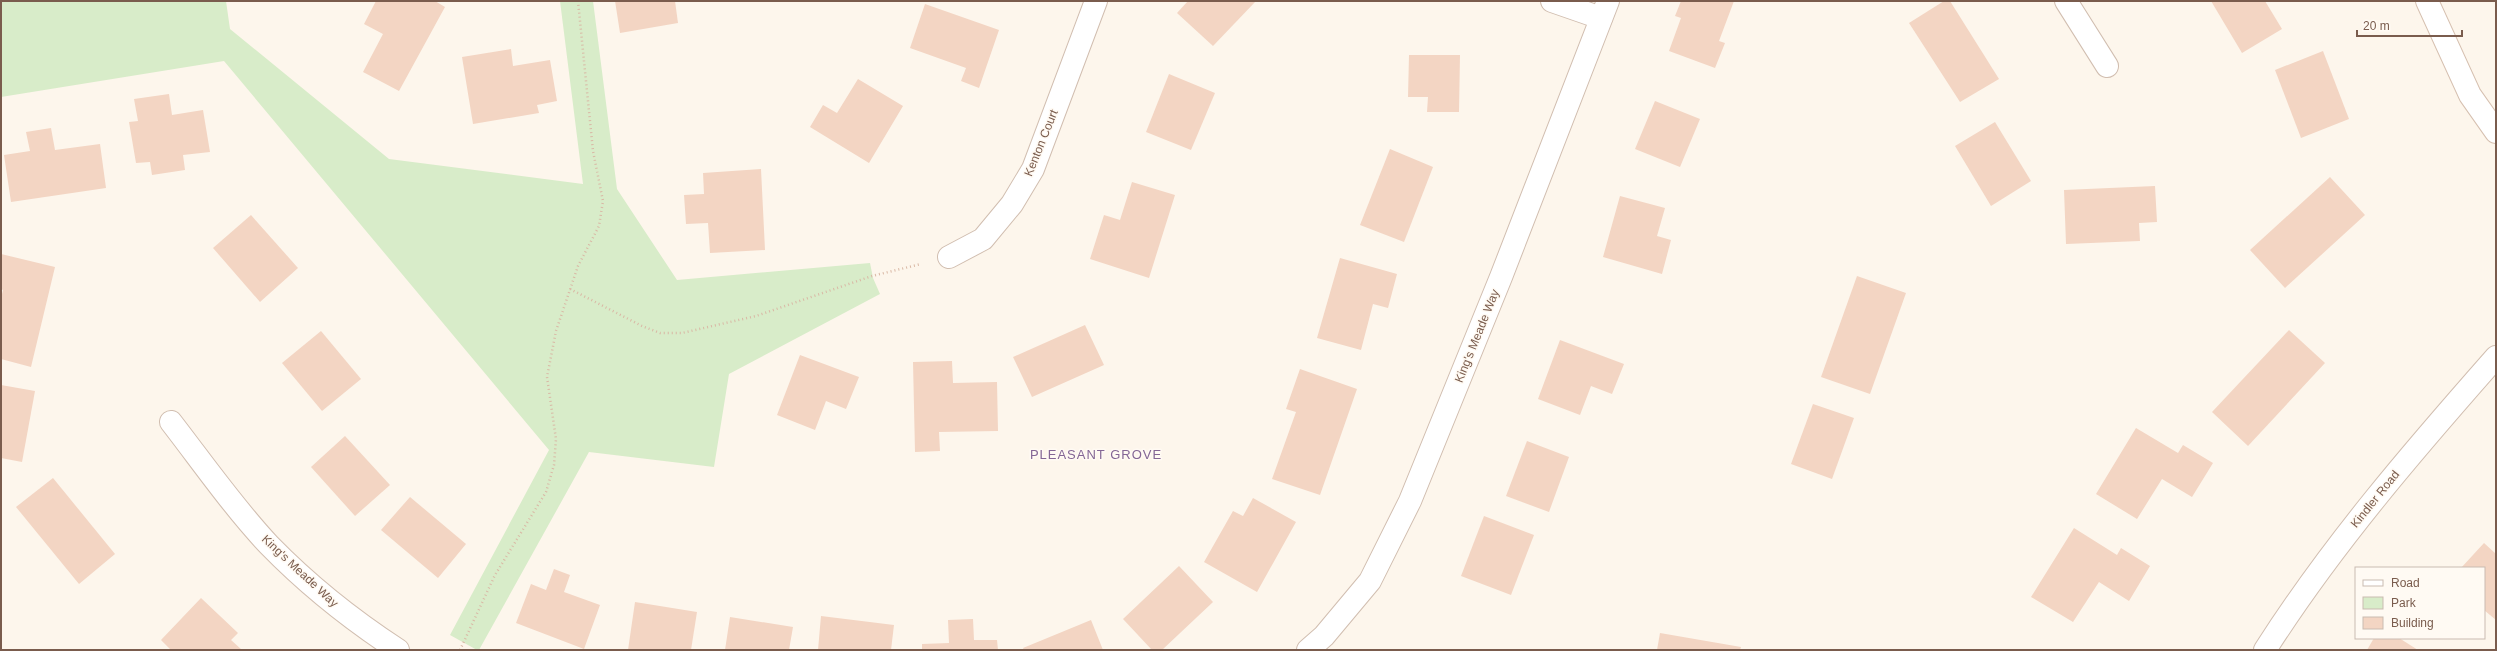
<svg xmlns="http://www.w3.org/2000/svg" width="2497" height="651" viewBox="0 0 2497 651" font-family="Arial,sans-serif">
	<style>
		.green { fill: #d8ecc9 }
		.building { fill: #f3d5c3 }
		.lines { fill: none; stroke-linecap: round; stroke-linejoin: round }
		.street-casing { stroke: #d1beb0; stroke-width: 24 }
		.secondary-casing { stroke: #d6c0b0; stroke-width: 24 }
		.path { stroke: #d9b8a5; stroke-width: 2.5; stroke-dasharray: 1 3; stroke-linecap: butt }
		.street { stroke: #fff; stroke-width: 22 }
		.secondary { stroke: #fff; stroke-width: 22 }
		.labels { text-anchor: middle; stroke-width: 3; stroke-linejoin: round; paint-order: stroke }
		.street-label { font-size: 12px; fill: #7a5c4d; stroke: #fffaf3 }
		.neighbourhood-label { font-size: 13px; letter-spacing: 1px; fill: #846695; stroke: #fffaf3 }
	</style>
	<rect width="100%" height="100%" fill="#fdf6ec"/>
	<polygon class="green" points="1,1 226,1 230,29 389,159 583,184 560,1 593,1 617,189 677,280 870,263 873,278 880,294 729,374 714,467 589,452 479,650 477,650 450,635 549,450 224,61 1,97"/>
	<g class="building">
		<polygon points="376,1 435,1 445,7 399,91 363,72 383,34 364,24"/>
		<polygon points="615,1 675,1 678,23 620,33"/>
		<polygon points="1188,1 1256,1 1213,46 1177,13"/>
		<polygon points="1681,1 1734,1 1719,41 1725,43 1715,68 1669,51 1681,18 1675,16"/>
		<polygon points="1944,1 1950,1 1999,79 1960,102 1909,23"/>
		<polygon points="2211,1 2265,1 2282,29 2242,53"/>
		<polygon points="925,4 999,30 979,88 961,81 966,68 910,48"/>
		<polygon points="511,49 513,66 550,60 557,101 537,105 539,113 473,124 462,57"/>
		<polygon points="2323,51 2349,119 2301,138 2275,70"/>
		<polygon points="1409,55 1460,55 1459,112 1427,112 1428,97 1408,97"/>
		<polygon points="1169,74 1215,93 1191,150 1146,132"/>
		<polygon points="858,79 903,106 869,163 810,127 823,105 837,113"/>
		<polygon points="169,94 172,115 203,110 210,152 183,155 185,170 152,175 150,162 136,163 129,122 138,121 134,99"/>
		<polygon points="1655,101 1700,119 1680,167 1635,149"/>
		<polygon points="1995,122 2031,181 1991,206 1955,146"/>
		<polygon points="51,128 55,150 100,144 106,188 11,202 4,155 30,151 26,132"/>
		<polygon points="1390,149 1433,167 1404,242 1360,225"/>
		<polygon points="761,169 765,250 710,253 708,223 686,224 684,195 704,194 703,173"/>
		<polygon points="2330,177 2365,215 2285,288 2250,250"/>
		<polygon points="1132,182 1175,195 1149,278 1090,259 1104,215 1120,220"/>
		<polygon points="2155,186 2157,222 2139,223 2140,241 2066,244 2064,190"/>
		<polygon points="1620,196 1665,208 1657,236 1671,240 1662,274 1603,257"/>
		<polygon points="251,215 298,268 260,302 213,248"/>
		<polygon points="1,254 55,267 31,367 1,359 1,298 3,290 1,289"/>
		<polygon points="1340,258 1397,274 1388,308 1373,304 1361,350 1317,338"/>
		<polygon points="1857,276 1906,293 1870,394 1821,377"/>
		<polygon points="1085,325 1104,365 1032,397 1013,357"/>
		<polygon points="2289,330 2325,363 2248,446 2212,412"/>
		<polygon points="321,331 361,379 322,411 282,363"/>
		<polygon points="1560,340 1624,364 1612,394 1591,386 1580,415 1538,399"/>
		<polygon points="800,355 859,377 846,409 826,401 815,430 777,415"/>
		<polygon points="952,361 953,383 997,382 998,431 939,432 940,451 915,452 913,362"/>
		<polygon points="1300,369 1357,389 1320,495 1272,479 1296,412 1286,409"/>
		<polygon points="1,385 35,391 22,462 1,458"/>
		<polygon points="1813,404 1854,418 1832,479 1791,464"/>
		<polygon points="2136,428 2178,453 2183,445 2213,463 2192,497 2162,479 2137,519 2096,494"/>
		<polygon points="345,436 390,485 355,516 311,467"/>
		<polygon points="1527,441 1569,457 1549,512 1506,496"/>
		<polygon points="53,478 115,554 79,584 16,507"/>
		<polygon points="410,497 466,544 438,578 381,530"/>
		<polygon points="1253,498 1296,522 1257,592 1204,562 1233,511 1243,516"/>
		<polygon points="1484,516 1534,535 1511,595 1461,576"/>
		<polygon points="2074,528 2117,555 2121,548 2150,566 2129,601 2099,582 2073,622 2031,597"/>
		<polygon points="2484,543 2496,554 2496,620 2484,610 2484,568 2461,568"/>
		<polygon points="1179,566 1213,602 1162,650 1152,650 1123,619"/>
		<polygon points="554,569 570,575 564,592 600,605 584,649 516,623 531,584 546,590"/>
		<polygon points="201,598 238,633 231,640 242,650 171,650 161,640"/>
		<polygon points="635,602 697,612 691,650 628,650"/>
		<polygon points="821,616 894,625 891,650 818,650"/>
		<polygon points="730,617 793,627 789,650 725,650"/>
		<polygon points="973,619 974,640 997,640 998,650 922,650 922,644 949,643 948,620"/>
		<polygon points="1091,620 1103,650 1024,650 1023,648"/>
		<polygon points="1660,633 1741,647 1740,650 1657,650"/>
		<polygon points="2374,638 2399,638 2418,650 2367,650"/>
	</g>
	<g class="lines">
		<g class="street-casing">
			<g id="street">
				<polyline points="1552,1 1601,18"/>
				<polyline points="2066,1 2107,66"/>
				<polyline points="949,257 983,239 1012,204 1033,169 1096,1"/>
				<path d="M171 422C202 462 234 508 269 545 307 584 352 620 398 650"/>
				<polyline points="1308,650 1324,636 1370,581 1410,501 1501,277 1608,1"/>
				<path d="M2265 650C2332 545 2414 450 2496 357"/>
			</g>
		</g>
		<g class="secondary-casing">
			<polyline id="secondary" points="2427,1 2470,95 2496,132"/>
		</g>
		<g class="path">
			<polyline points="570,289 642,326 660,333 682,333 756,316 872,276 921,264"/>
			<polyline points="460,650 495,575 546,492 554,465 556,439 547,377 556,331 578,266 599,226 603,201 593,151 578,1"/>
		</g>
		<use href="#street" class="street"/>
		<use href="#secondary" class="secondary"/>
	</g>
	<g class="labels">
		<g class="street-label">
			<text transform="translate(1041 143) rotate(-68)" y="4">Kenton Court</text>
			<text transform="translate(1477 336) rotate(-68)" y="4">King's Meade Way</text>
			<text transform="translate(2375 499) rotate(-51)" y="4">Kindler Road</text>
			<text transform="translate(300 571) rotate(43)" y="4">King's Meade Way</text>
		</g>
		<g class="neighbourhood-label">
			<text x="1096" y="459">PLEASANT GROVE</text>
		</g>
	</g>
	<rect width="2497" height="651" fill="none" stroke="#7a5c4d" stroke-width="4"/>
	<rect x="2355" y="567" width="130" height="72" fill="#fffaf3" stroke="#cabbb1"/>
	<rect x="2363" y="580" width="20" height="6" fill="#ffffff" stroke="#cabbb1"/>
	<text x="2391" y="587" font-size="12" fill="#7a5c4d">Road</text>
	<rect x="2363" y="597" width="20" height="12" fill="#d8ecc9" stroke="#cabbb1"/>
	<text x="2391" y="607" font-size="12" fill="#7a5c4d">Park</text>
	<rect x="2363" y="617" width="20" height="12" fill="#f3d5c3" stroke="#cabbb1"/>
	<text x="2391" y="627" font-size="12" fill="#7a5c4d">Building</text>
	<path d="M2357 30v6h105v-6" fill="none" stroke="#7a5c4d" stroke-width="2"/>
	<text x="2363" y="30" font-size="12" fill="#7a5c4d" stroke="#fffaf3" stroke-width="3" paint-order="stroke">20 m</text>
</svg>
